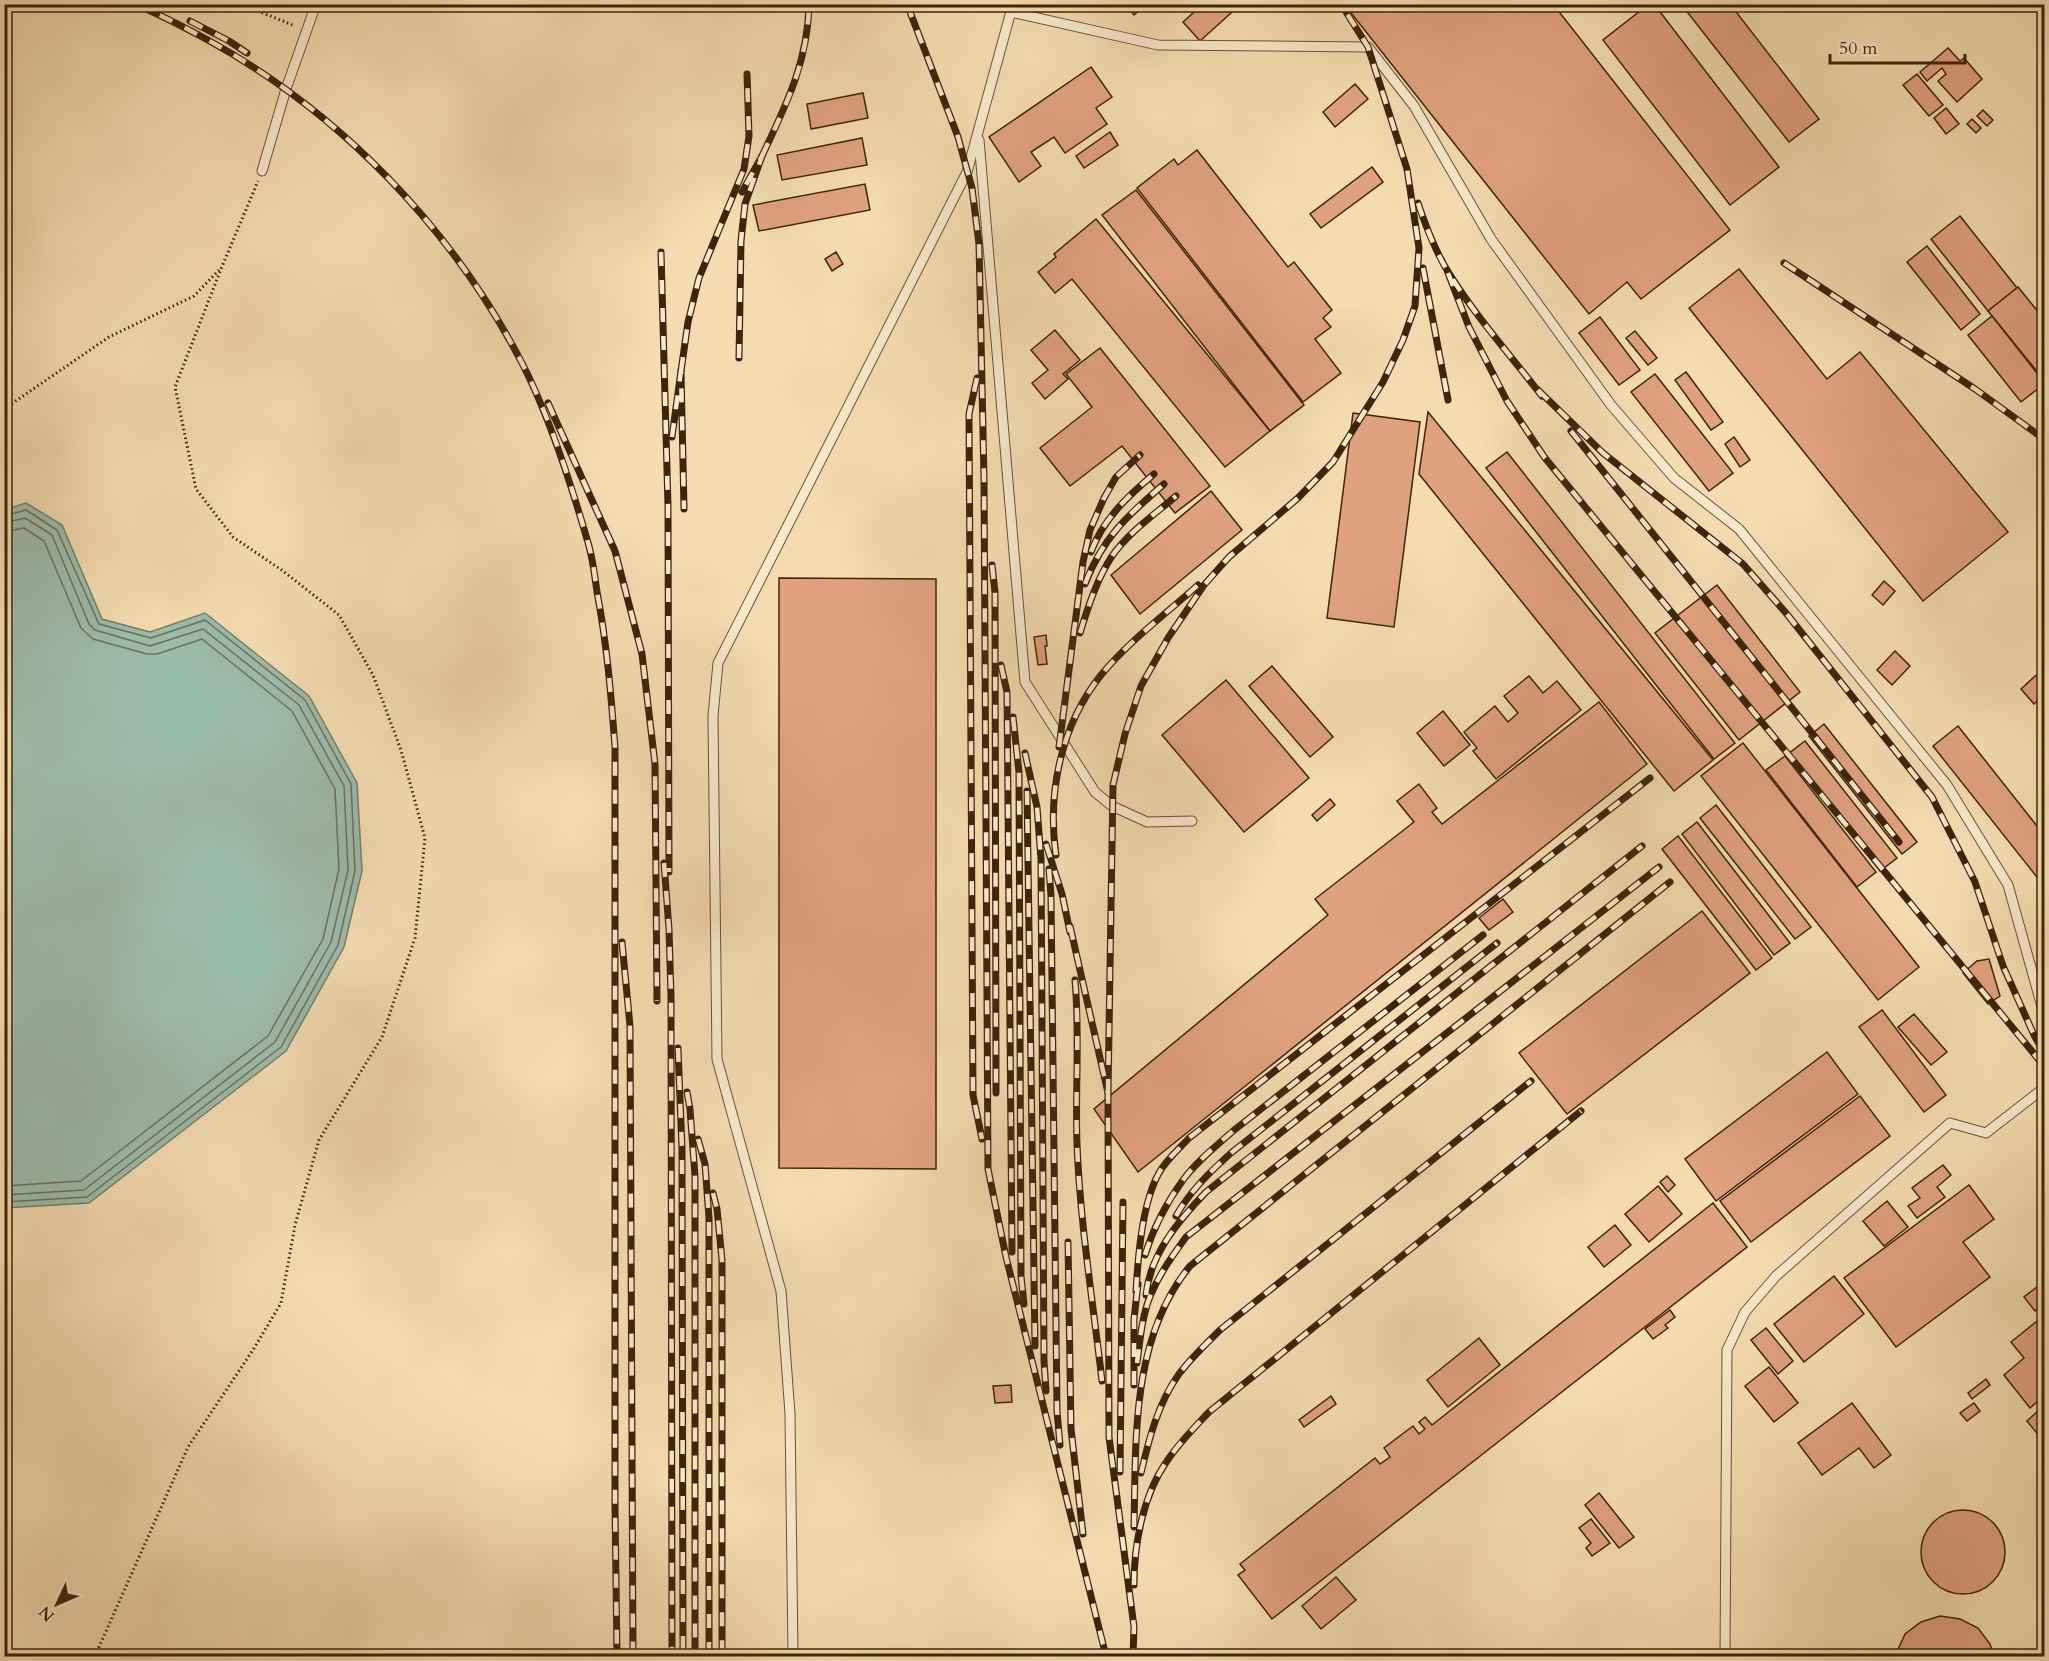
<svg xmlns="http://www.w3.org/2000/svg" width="2049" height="1661" viewBox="0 0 2049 1661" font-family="Cardo,serif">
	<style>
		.water { fill: #9cbcab; stroke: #767f6a; stroke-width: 1.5 }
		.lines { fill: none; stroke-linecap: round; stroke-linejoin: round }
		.shore { stroke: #6d705a; stroke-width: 1.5 }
		.building { fill: #e0a17e; stroke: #3e2409; stroke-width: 1.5 }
		.service-casing { stroke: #6c5233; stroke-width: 11 }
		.path { stroke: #3e2409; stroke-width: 3; stroke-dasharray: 1.5 3; stroke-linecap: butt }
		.service { stroke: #f8e8cc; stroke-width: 9 }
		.rail-casing { stroke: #3e2409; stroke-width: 7 }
		.rail { stroke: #f8e8cc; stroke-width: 4.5; stroke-dasharray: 14; stroke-linecap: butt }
	</style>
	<rect width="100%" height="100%" fill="#f4dcb0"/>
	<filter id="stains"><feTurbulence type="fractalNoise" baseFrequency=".00333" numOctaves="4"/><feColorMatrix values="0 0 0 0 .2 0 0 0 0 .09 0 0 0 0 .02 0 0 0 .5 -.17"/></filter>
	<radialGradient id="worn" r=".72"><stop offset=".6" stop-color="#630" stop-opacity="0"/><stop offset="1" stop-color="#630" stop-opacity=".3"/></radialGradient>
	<polygon class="water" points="26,503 62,525 102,619 150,632 205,613 309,696 357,783 362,871 344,947 286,1051 89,1203 5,1208 4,510"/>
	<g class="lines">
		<g class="shore">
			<polyline points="4,516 26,510 57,530 99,624 151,638 205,620 305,700 351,784 355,871 338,945 281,1047 87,1197 4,1202"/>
			<polyline points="4,523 25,518 52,535 89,624 95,630 150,646 203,629 299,705 344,786 348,870 331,942 275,1042 84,1190 4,1195"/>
			<polyline points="4,532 24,528 44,541 81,628 93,639 147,654 157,654 202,639 292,711 335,789 339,869 323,939 268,1036 81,1181 4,1186"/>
		</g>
	</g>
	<g class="building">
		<polygon points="1126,4 1147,4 1134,15"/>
		<polygon points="1203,4 1241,4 1200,41 1183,22"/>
		<polygon points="1344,4 1553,4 1730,230 1641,299 1627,282 1589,314"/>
		<polygon points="1649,4 1654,4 1779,167 1730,205 1603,40"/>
		<polygon points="1681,4 1730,4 1819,119 1789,142"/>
		<polygon points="1948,48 1960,61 1964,58 1982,79 1957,102 1938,81 1946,74 1942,68 1927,81 1920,72"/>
		<polygon points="1091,67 1112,97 1096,108 1107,124 1065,153 1054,137 1031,152 1041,166 1019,182 989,137"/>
		<polygon points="1917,74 1943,105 1929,116 1903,85"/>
		<polygon points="1355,84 1368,99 1335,127 1323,112"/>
		<polygon points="863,93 868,118 811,129 807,104"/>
		<polygon points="1946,108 1959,124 1946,134 1934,118"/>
		<polygon points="1983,110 1993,120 1987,126 1977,116"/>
		<polygon points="1972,119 1981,128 1976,133 1967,124"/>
		<polygon points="1110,132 1118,145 1084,168 1076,156"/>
		<polygon points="862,138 867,165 782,180 777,155"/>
		<polygon points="1197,150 1288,267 1294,262 1332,310 1323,318 1331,327 1315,339 1341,373 1303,402 1137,188 1174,159 1178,165"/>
		<polygon points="1372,167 1383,182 1321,228 1310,214"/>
		<polygon points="865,184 870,210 759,231 753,205"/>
		<polygon points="1136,190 1304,405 1270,431 1102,215"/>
		<polygon points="1960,216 2017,288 1988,311 1931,239"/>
		<polygon points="1096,219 1270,431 1225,467 1072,279 1055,293 1038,272 1056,257 1054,254"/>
		<polygon points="1927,246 1980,314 1961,330 1907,262"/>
		<polygon points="836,252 843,264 832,271 825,259"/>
		<polygon points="1739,269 1827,379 1860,352 2008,532 1923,601 1689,308"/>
		<polygon points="2018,287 2044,319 2044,380 1988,311"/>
		<polygon points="1992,316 2044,382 2044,384 2021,402 1968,335"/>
		<polygon points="1600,317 1640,370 1619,385 1579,333"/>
		<polygon points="1055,330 1080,360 1063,374 1068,379 1045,399 1032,383 1048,370 1031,350"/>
		<polygon points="1635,331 1657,358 1648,365 1626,338"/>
		<polygon points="1100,348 1210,486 1175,513 1122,446 1070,486 1040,448 1092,407 1066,374"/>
		<polygon points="1686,372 1723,422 1711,430 1675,380"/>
		<polygon points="1655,374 1733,473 1709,491 1631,392"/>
		<polygon points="1428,412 1713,760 1674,791 1419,474"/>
		<polygon points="1353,413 1420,422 1394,627 1327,618"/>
		<polygon points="1734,437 1750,460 1740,467 1725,444"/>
		<polygon points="1507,452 1735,743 1714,759 1486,468"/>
		<polygon points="1211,491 1242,530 1140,614 1111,575"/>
		<polygon points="779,578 936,579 936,1169 779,1168"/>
		<polygon points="1884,581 1895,591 1883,605 1872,595"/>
		<polygon points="1717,585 1800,692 1739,740 1655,633"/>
		<polygon points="1046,635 1047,646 1045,646 1047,664 1038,665 1034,637"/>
		<polygon points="1895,651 1910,666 1892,685 1877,670"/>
		<polygon points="1272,666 1333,737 1310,757 1249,686"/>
		<polygon points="2044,668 2044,695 2034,704 2021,689"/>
		<polygon points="1529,676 1543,693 1557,681 1581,710 1496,779 1473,751 1477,748 1464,732 1495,706 1508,722 1518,713 1504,696"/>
		<polygon points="1226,680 1309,778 1244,832 1162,735"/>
		<polygon points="1599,702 1647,764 1138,1172 1094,1109 1328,915 1315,899 1414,822 1397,801 1419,784 1437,808 1432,812 1442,824"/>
		<polygon points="1443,711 1470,745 1444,766 1417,733"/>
		<polygon points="1824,724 1917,842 1902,854 1809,736"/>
		<polygon points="1958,726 2044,835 2044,886 1933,746"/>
		<polygon points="1805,741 1897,858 1880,871 1788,754"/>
		<polygon points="1743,743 1919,967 1878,1000 1701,776"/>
		<polygon points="1785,756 1876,872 1857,887 1766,770"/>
		<polygon points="1330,799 1335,805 1317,821 1312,815"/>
		<polygon points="1716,805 1811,927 1795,939 1700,818"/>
		<polygon points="1697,822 1790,943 1774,955 1682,834"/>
		<polygon points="1678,836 1772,958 1756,970 1662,849"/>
		<polygon points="1503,899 1513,912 1489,930 1479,918"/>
		<polygon points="1702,911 1750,973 1567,1114 1519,1053"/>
		<polygon points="1989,959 2000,996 1988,1004 1963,973 1977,961"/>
		<polygon points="1882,1010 1946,1095 1924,1112 1859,1027"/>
		<polygon points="1914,1014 1947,1052 1931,1065 1898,1027"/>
		<polygon points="1827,1052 1858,1094 1716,1201 1685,1159"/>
		<polygon points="1860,1096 1890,1136 1751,1242 1720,1201"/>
		<polygon points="1943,1165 1951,1175 1937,1187 1945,1197 1917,1218 1908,1206 1920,1198 1912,1188"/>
		<polygon points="1667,1176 1675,1185 1668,1192 1660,1182"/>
		<polygon points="1969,1185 1994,1219 1963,1242 1990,1277 1896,1347 1844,1278"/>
		<polygon points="1658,1186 1682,1214 1649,1242 1625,1214"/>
		<polygon points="1887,1201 1908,1227 1884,1246 1863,1221"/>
		<polygon points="1713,1203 1747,1247 1272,1619 1238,1575 1245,1570 1240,1564 1375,1458 1380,1464 1390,1457 1384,1448 1413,1426 1419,1434 1425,1429 1419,1422 1425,1417 1432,1425"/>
		<polygon points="1615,1225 1631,1245 1604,1267 1588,1247"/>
		<polygon points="1834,1276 1864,1314 1804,1362 1774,1324"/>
		<polygon points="2038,1286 2044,1294 2044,1303 2035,1311 2024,1297"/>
		<polygon points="1670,1310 1675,1317 1665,1325 1668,1328 1653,1339 1645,1329"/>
		<polygon points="2037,1321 2044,1330 2044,1411 2037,1402 2030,1408 2004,1375 2024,1358 2011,1342"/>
		<polygon points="1766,1328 1793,1361 1778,1374 1751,1340"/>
		<polygon points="1479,1338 1500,1365 1448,1407 1427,1380"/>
		<polygon points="1769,1367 1798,1403 1774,1422 1745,1386"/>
		<polygon points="1986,1379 1990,1385 1972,1399 1968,1393"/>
		<polygon points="1011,1385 1012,1402 995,1403 993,1386"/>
		<polygon points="1331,1396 1336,1404 1304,1427 1299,1420"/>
		<polygon points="1852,1403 1891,1455 1874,1468 1859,1448 1822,1475 1798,1443"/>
		<polygon points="1974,1403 1980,1411 1967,1421 1960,1413"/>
		<polygon points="2039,1410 2044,1417 2044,1442 2027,1421"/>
		<polygon points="1599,1493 1634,1537 1619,1548 1585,1505"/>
		<circle cx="1963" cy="1552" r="42"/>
		<polygon points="1591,1519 1610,1543 1592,1556 1586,1548 1591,1543 1579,1528"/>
		<polygon points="1336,1577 1356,1600 1321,1629 1302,1606"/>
		<polygon points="1940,1616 1960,1619 1978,1628 1990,1644 1994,1656 1895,1656 1905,1634 1921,1622"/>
	</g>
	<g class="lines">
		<g class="service-casing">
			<g id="service">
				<polyline points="1011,12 1158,45 1368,47 1414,106 1491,239 1611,405 1674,478 1739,529 1947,785 2008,885 2044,1014"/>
				<polyline points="979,140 1025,682 1095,792 1112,806 1147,822 1192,821"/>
				<polyline points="262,171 286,89 316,4"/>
				<polyline points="793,1656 790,1414 781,1291 717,1059 713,716 718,663 967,172 1013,4"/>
				<polyline points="1725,1656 1727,1350 1745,1312 1776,1276 1950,1123 1986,1133 2044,1088"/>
			</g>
		</g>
		<g class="path">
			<polyline points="241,4 295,26"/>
			<polyline points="4,409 109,337 194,296 219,270"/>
			<polyline points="95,1656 188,1447 253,1350 281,1303 295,1225 319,1140 382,1037 415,938 425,838 401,750 373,675 339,615 283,571 233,537 196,489 175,387 221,269 258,181"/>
		</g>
		<use href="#service" class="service"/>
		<g class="rail-casing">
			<g id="rail">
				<path d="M134 4C159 14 182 26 206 39 340 112 453 229 523 365 551 420 572 487 589 546 593 561 595 577 597 592 607 644 611 695 615 747V1506L617 1656"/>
				<polyline points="907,4 958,137 972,188 979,244 984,478 988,1169 1006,1257 1106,1656"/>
				<polyline points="190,21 229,41 247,53"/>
				<path d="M762 156C786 105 808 62 809 4"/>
				<path d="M1418 203C1426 227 1436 253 1450 275 1477 318 1511 356 1542 396"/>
				<polyline points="661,252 668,506 669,872"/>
				<polyline points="1784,263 1975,389 2044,439"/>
				<polyline points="1423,268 1448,400"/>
				<polyline points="1448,273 1469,327 1507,401 1545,458 2044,1066"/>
				<polyline points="739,358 741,241 745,204 762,156 742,192"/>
				<polyline points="681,371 688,322 699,278 744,169 749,136 747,74"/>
				<polyline points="977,378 969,414 973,1095 982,1139"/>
				<polyline points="1538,390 1603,453 1743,564 1786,613 1932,797 1975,882 2003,966 2034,1035 2044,1053"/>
				<polyline points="548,403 615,551 642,654 655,764 657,1001"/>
				<polyline points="1571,431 1899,842"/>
				<polyline points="672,437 681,371 684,509"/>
				<path d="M1091 552C1103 519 1128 496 1154 474"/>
				<polyline points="992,565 995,592 996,1093"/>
				<path d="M1085 584C1103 537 1127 516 1164 484"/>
				<path d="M1080 633C1088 607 1097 579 1112 556 1129 532 1154 515 1176 496"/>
				<polyline points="1001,665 1007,692 1012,1252"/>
				<polyline points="1013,717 1019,772 1021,1276 1024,1304"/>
				<polyline points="1059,747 1083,562 1090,530 1104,498 1116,477 1140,455"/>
				<polyline points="1025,753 1037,807 1041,859 1044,1361 1046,1391"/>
				<polyline points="1027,791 1035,1346"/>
				<polyline points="1046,844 1062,894 1070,932"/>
				<path d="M1056 855C1047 793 1061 725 1101 675 1128 642 1167 613 1198 585"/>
				<polyline points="664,863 669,929 671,996 672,1656"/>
				<polyline points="1049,869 1051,896 1057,1411 1060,1445"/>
				<polyline points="1070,926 1108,1093 1109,1437 1134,1627 1133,1656"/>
				<polyline points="622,942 630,1026 633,1656"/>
				<path d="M1075 980C1080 1035 1075 1090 1077 1144 1080 1223 1093 1302 1102 1381"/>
				<polyline points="678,1048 682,1149 683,1656"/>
				<polyline points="687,1092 690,1109 695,1176 695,1656"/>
				<polyline points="1108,1093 1113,785 1125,734 1141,686 1168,638 1204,585 1229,557 1298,498 1333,462 1383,382 1403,340 1415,306 1419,248 1407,169 1368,47 1341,4"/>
				<polyline points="698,1139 705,1164 709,1218 709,1656"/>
				<polyline points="713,1193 717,1209 722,1260 722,1656"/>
				<path d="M1176 1216C1190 1191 1210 1172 1231 1153L1497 943"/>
				<polyline points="1068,1242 1071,1429 1083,1534"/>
				<path d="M1145 1255C1153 1229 1167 1202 1183 1180 1196 1162 1216 1146 1233 1131L1483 935"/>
				<path d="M1136 1291C1138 1257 1142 1203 1159 1173 1166 1160 1179 1149 1189 1138L1650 778"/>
				<path d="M1146 1295C1150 1254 1179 1220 1206 1192L1642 846"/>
				<path d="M1137 1363C1140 1340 1142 1315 1151 1294 1160 1273 1173 1255 1186 1237L1659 867"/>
				<polyline points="1134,1385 1134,1319 1138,1284"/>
				<polyline points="1120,1472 1123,1202"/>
				<path d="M1141 1473C1149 1439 1158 1403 1179 1374 1191 1358 1206 1344 1220 1330L1531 1081"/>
				<path d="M1134 1527C1136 1439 1131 1338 1190 1266L1670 882"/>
				<path d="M1134 1585C1134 1544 1143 1495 1167 1461 1179 1443 1194 1428 1209 1412L1581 1111"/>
			</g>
		</g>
		<use href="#rail" class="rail"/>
	</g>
	<rect width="2049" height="1661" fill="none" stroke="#f4dcb0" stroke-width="24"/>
	<rect x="6" y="6" width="2037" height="1649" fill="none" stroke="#3e2409" stroke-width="3"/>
	<rect x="12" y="12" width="2025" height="1637" fill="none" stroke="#3e2409" stroke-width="1.5"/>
	<g transform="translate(57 1604) rotate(226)" stroke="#f8e8cc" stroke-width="4.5" paint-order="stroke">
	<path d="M0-4.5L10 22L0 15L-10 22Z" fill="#3e2409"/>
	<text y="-9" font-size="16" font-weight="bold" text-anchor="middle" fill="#3e2409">N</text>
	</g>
	<path d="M1830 54v9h135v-9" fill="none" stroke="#3e2409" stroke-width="3"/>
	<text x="1839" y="54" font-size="18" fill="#3e2409" stroke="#f8e8cc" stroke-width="4.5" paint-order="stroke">50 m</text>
	<rect width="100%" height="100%" filter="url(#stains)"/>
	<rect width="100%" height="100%" fill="url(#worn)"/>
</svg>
